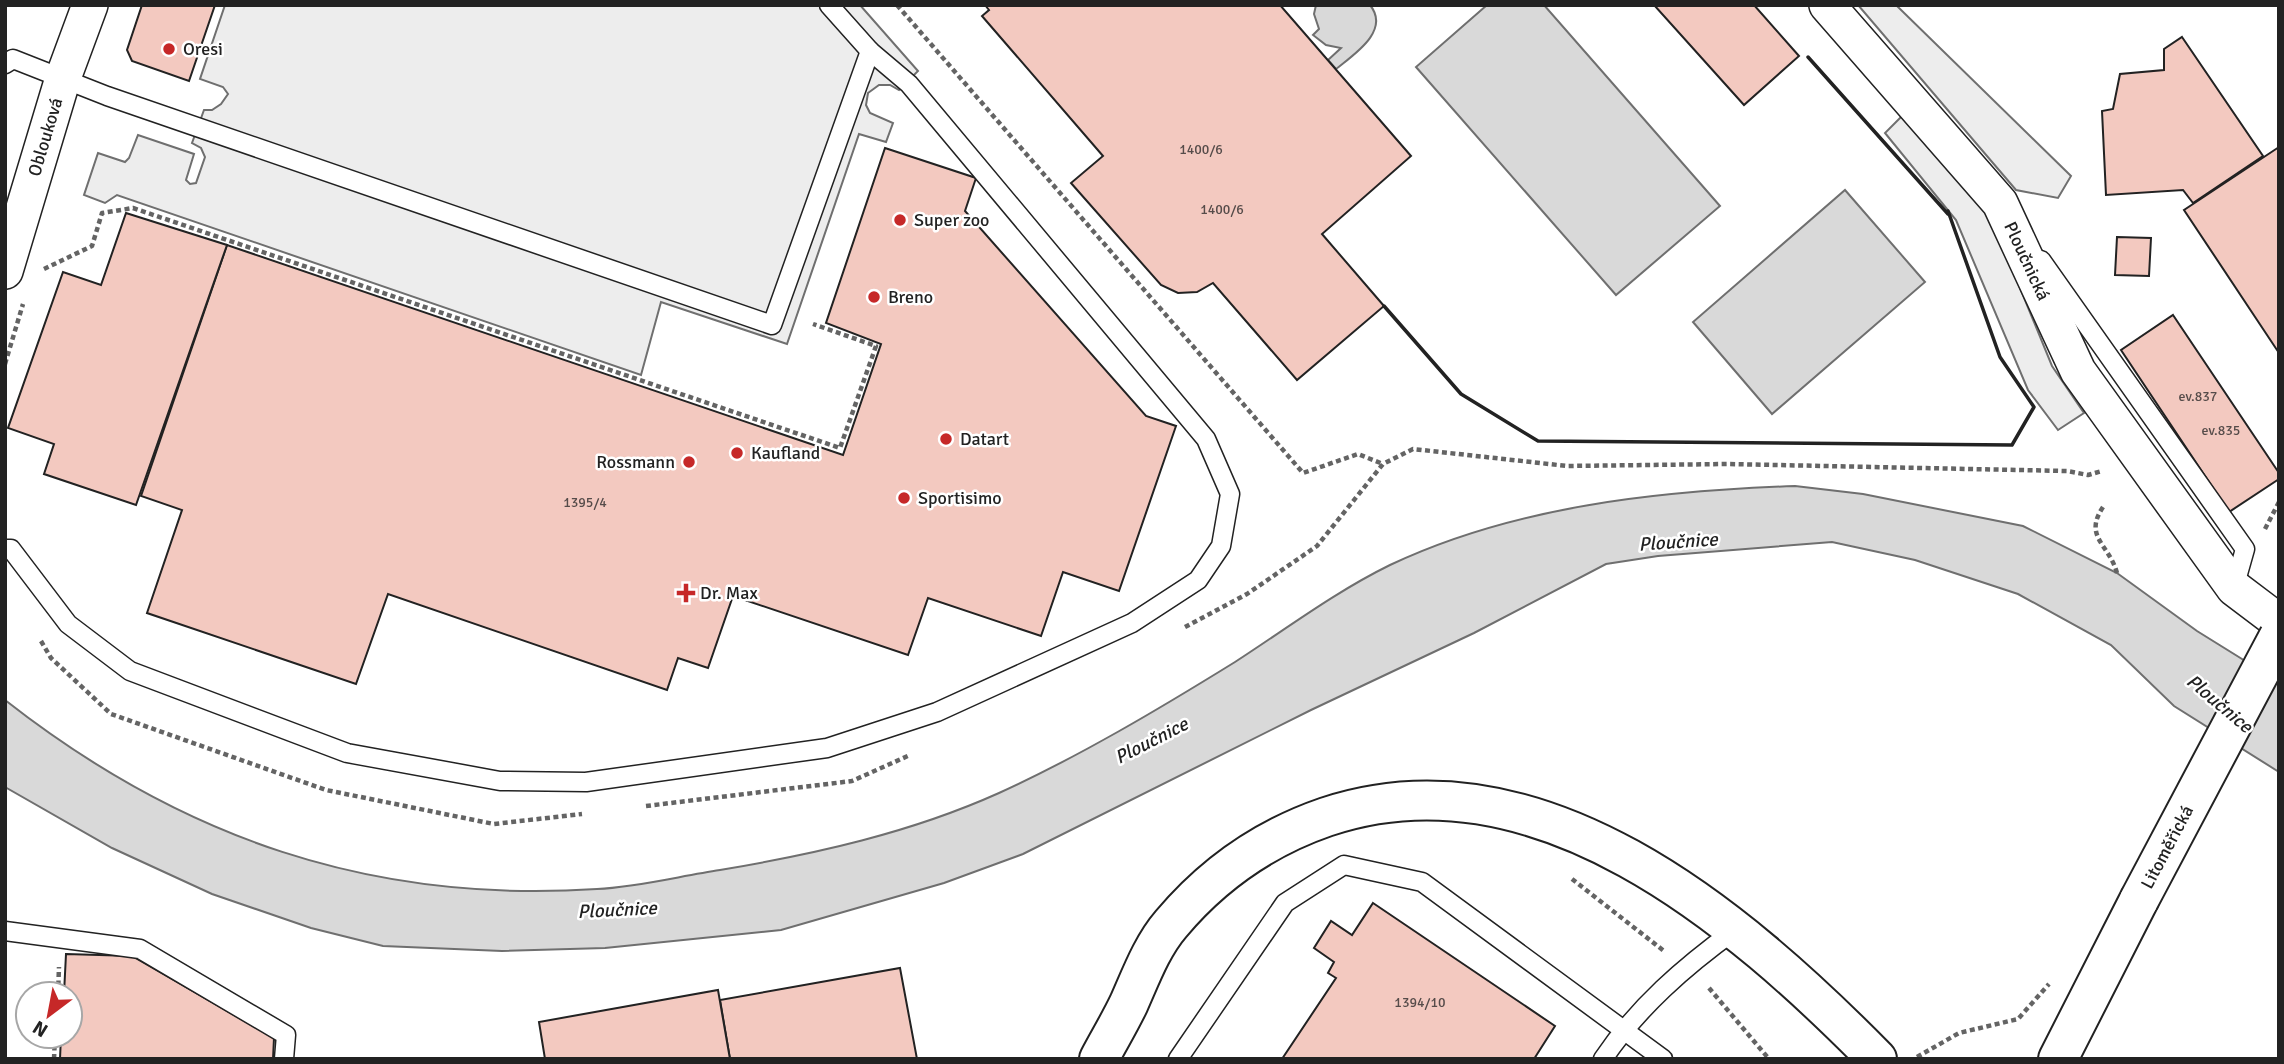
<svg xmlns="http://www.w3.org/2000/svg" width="2284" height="1064" viewBox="0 0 2284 1064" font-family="Signika,sans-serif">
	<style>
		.parking { fill: #ededed; stroke: #6f6f6f; stroke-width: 2 }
		.water { fill: #d9d9d9; stroke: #6f6f6f; stroke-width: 2 }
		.building { fill: #f3c9c0; stroke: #222; stroke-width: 2 }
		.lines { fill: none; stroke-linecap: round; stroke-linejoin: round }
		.lane-casing { stroke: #222; stroke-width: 21 }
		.street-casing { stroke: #222; stroke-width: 38 }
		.secondary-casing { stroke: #222; stroke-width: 42 }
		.primary-casing { stroke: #222; stroke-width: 42 }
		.path { stroke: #646464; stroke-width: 4.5; stroke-dasharray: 5 3.5; stroke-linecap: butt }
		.lane { stroke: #fff; stroke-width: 18 }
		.street { stroke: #fff; stroke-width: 35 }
		.secondary { stroke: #fff; stroke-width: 38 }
		.primary { stroke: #fff; stroke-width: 38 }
		.secondary-bridge-casing { stroke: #222; stroke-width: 42; stroke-linecap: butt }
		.secondary-bridge { stroke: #fff; stroke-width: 38 }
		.wall { stroke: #222; stroke-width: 3.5 }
		.poi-dot { fill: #c62828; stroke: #fff; stroke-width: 2.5 }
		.labels { text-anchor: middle; stroke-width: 5; stroke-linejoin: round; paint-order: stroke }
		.number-label { font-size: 14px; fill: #564c4a }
		.poi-label { font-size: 18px; fill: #222; stroke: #fff; text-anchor: start }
		.street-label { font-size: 18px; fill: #222; stroke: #fff }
		.water-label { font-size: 19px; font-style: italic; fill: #222; stroke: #fff }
	</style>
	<rect width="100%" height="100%" fill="#fff"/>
	<g class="parking">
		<polygon points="225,5 860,5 918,71 899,90 890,85 879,85 868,93 866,105 870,113 893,123 886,142 859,134 787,344 661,302 641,375 117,195 105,203 84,195 98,153 125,162 129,158 138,135 194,154 186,180 190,184 196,183 205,157 201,148 192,143 204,110 212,110 221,104 228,94 223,87 200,79"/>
		<polygon points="1858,5 1896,5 2071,176 2058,198 2016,190"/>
		<polygon points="1905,113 1986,205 2052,366 2084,413 2058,430 2028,390 1956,220 1885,133"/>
	</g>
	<g class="water">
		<path d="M1316 5H1370C1391 31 1353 55 1336 69L1328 60 1341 48 1326 45 1313 35 1319 29 1314 14Z"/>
		<polygon points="1487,5 1544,5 1720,206 1616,295 1416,67"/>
		<polygon points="1845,190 1925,282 1772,414 1693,322"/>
		<path d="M1795 486 1863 494 2023 526 2117 573 2197 631 2279 682V772L2174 706 2111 645 2018 594 1915 560 1832 542 1658 556 1606 564 1474 633 1311 710 1023 854 944 883 781 930 605 948 502 951 383 946 311 928 212 894 112 848 5 787V700C181 838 371 904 597 889 638 887 680 876 720 870 815 854 910 833 999 793 1080 756 1159 709 1235 662 1286 629 1335 592 1390 565 1515 506 1658 491 1795 486Z"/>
	</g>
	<g class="building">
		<polygon points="142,5 215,5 189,81 132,61 127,50"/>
		<polygon points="985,5 1280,5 1411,156 1322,234 1384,306 1297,380 1213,283 1197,292 1178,293 1161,285 1071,183 1103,156 982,16 989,10"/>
		<polygon points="1654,5 1754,5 1799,56 1744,105"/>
		<polygon points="2182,37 2263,156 2193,203 2183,190 2106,195 2102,111 2113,109 2120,74 2164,70 2164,49"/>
		<polygon points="2279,147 2279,353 2184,210"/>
		<polygon points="885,148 976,178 965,211 1146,416 1176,426 1119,591 1063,572 1041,636 928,598 908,655 733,596 708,668 678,658 667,690 388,594 356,684 147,613 182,510 141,496 227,245 843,455 881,344 826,323"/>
		<polygon points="126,213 227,245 136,505 44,474 54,444 8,428 63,272 101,285"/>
		<polygon points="2117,237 2151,238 2149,276 2115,275"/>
		<polygon points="2173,315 2279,473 2279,479 2229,512 2121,350"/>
		<polygon points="1373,903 1555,1026 1534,1059 1282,1059 1336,978 1328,973 1334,962 1314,948 1331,921 1352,935"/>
		<polygon points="66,954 132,956 274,1038 273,1059 60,1059 61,1036 70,1036 70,994 64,994"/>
		<polygon points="900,968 917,1059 730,1059 720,1000"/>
		<polygon points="718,990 730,1059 545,1059 539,1022"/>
	</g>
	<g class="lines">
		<g class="lane-casing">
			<g id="lane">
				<polyline points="5,64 13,59 107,96 772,325 870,51"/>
				<polyline points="2041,260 2245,549 2234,588"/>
				<polyline points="5,549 11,549 68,624 130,671 347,753 500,781 586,782 827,748 937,712 1132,623 1198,580 1221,546 1230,494 1206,439 909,84 870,51 829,5"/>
				<polyline points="5,931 140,949 286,1035 284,1059"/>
				<polyline points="1178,1059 1285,903 1344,865 1422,882 1663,1059"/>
				<path d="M1603 1059C1638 1007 1684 967 1735 930"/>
			</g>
		</g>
		<g class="street-casing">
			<g id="street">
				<path id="s1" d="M1827 5 2000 203 2078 371 2234 588 2279 622"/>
				<path id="s2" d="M5 271 63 78 90 5"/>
			</g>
		</g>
		<g class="secondary-casing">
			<polyline id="secondary" points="2058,1059 2139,900"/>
		</g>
		<g class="primary-casing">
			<path id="primary" d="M1099 1059C1109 1040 1120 1022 1129 1003 1141 976 1152 946 1171 924 1213 874 1265 838 1326 817 1538 746 1738 918 1877 1059"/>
		</g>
		<g class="path">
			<polyline points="897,5 1303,473 1358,454 1383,464"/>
			<polyline points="44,269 92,246 102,213 133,208 840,448 876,346 813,324"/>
			<polyline points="5,364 23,304"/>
			<path d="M2103 507C2083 537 2109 544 2117 573"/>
			<polyline points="2265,529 2279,502"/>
			<polyline points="1185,627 1247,594 1317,546 1383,464 1413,449 1567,466 1728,464 2067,471 2088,475 2102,471"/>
			<polyline points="41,641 51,658 111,714 326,790 494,824 582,814"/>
			<polyline points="646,806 852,781 910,755"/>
			<polyline points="1572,879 1664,951"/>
			<polyline points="1709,988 1769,1059"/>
			<polyline points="58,994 59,967"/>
			<polyline points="1917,1057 1959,1033 2018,1019 2049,984"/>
			<polyline points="54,1059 55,1036"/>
		</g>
		<use href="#lane" class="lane"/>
		<use href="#street" class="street"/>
		<use href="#secondary" class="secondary"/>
		<use href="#primary" class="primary"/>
		<g class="secondary-bridge-casing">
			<g id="secondary-bridge">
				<path id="s3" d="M2139 900 2279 636"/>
			</g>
		</g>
		<use href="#secondary-bridge" class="secondary-bridge"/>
		<polyline class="wall" points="1384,306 1461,394 1538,441 2012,445 2034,407 2000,357 1948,211 1948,214 1808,57"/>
	</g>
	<g class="poi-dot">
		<circle cx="169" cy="49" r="7"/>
		<circle cx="900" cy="220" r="7"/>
		<circle cx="874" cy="297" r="7"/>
		<circle cx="946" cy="439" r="7"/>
		<circle cx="737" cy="453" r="7"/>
		<circle cx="689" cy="462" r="7"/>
		<circle cx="904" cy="498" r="7"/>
		<path d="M682.5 582.5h7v7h7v7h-7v7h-7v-7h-7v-7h7z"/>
	</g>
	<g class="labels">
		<g class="number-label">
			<text x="1201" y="154">1400/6</text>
			<text x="1222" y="214">1400/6</text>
			<text x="2198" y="401">ev.837</text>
			<text x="2221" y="435">ev.835</text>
			<text x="585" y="507">1395/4</text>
			<text x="1420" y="1007">1394/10</text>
		</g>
		<g class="poi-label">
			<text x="183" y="55">Oresi</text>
			<text x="914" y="226">Super zoo</text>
			<text x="888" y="303">Breno</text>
			<text x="960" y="445">Datart</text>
			<text x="751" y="459">Kaufland</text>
			<text x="675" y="468" text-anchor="end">Rossmann</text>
			<text x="918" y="504">Sportisimo</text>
			<text x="700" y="599">Dr. Max</text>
		</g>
		<g class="street-label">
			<text dy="6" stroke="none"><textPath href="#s2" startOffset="140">Oblouková</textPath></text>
			<text dy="6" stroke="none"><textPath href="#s1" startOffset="327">Ploučnická</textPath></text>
			<text dy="6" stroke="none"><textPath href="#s3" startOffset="60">Litoměřická</textPath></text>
		</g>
		<g class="water-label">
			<text transform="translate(1678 541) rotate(-4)" y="7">Ploučnice</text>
			<text transform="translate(2220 703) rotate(40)" y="7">Ploučnice</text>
			<text transform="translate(1151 740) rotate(-27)" y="7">Ploučnice</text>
			<text transform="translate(617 909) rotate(-3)" y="7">Ploučnice</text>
		</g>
	</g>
	<rect width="2284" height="1064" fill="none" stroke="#222222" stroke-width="14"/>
	<g transform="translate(49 1015) rotate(212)"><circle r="33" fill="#ffffff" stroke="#a7a7a7" stroke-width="2"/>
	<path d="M0-5L12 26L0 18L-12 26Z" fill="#c62828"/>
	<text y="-10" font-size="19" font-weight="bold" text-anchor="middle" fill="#222222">N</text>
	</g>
</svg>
